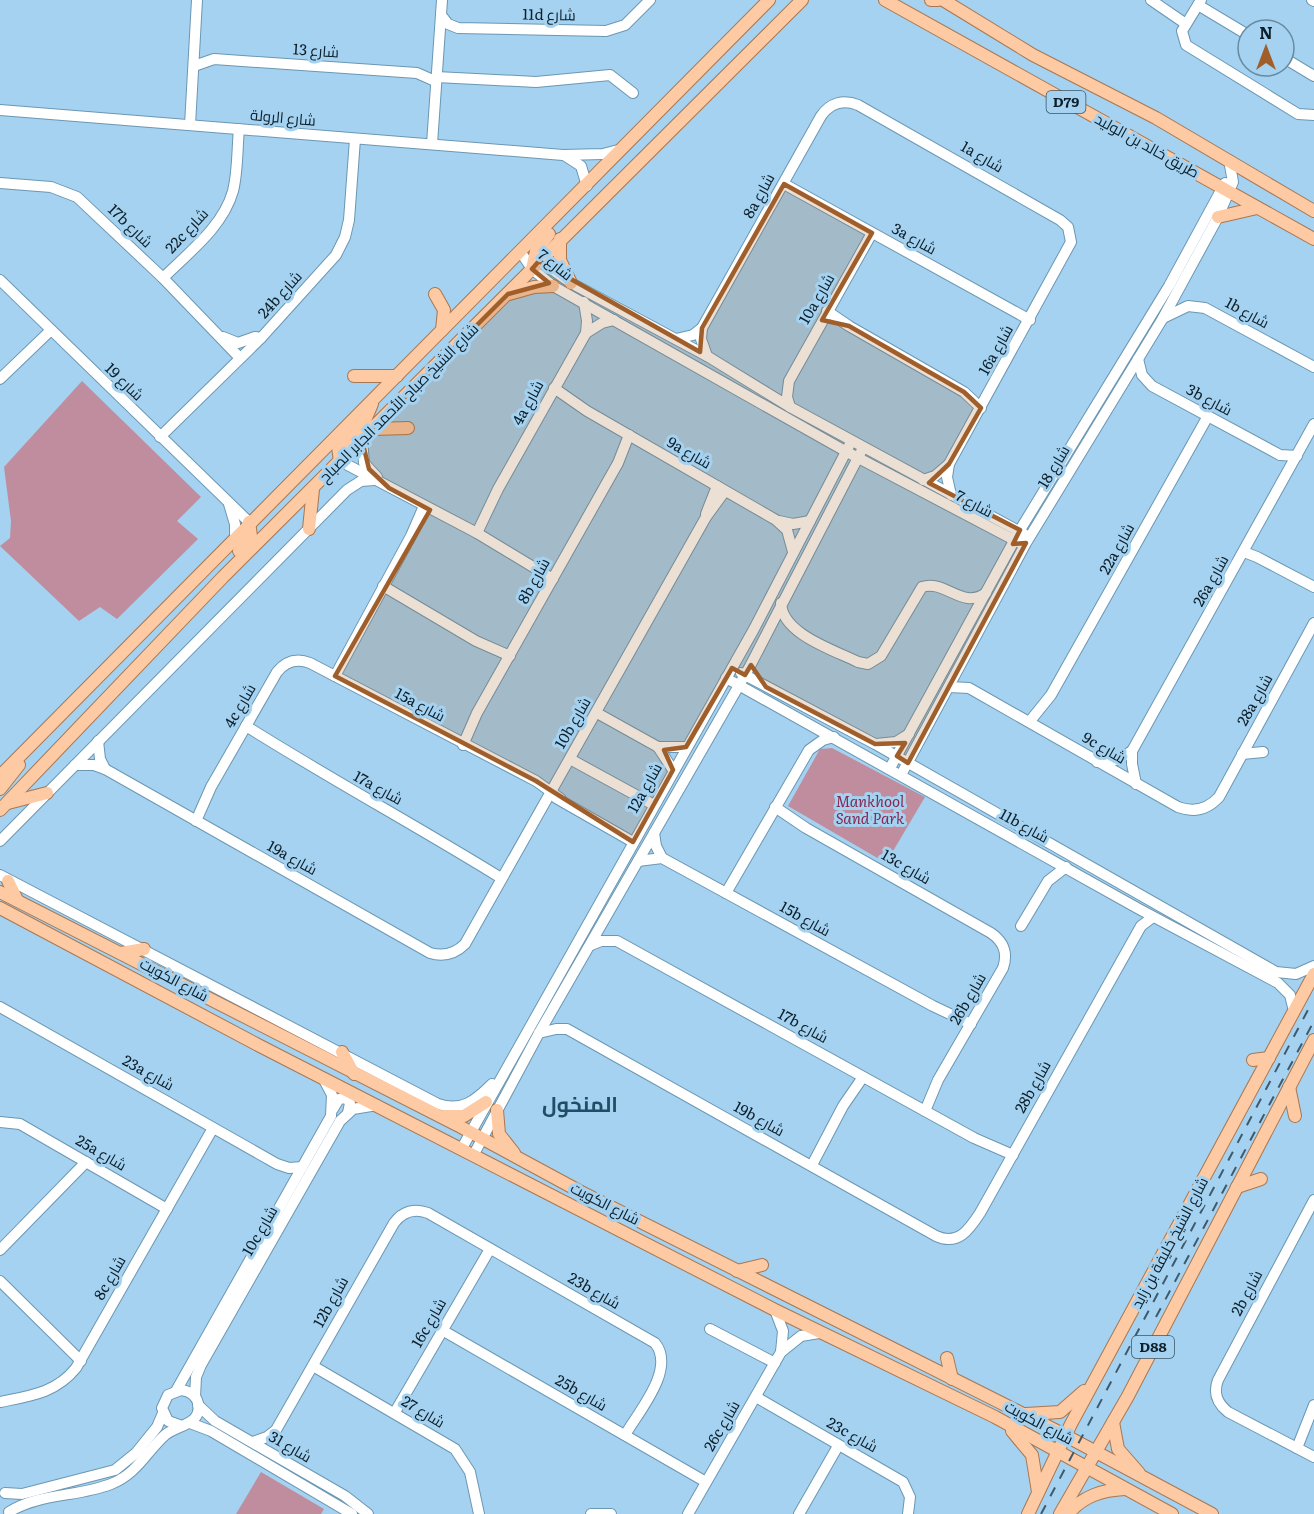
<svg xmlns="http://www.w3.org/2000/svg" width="1314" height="1514" viewBox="0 0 1314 1514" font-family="Literata,Cairo,serif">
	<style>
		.green { fill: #c08d9e }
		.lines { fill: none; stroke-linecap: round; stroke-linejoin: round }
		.minor-casing { stroke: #6b97b3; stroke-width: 12 }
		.major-casing { stroke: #a87751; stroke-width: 14 }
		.minor { stroke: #fff; stroke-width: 10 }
		.major { stroke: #fdcaa3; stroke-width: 12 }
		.rail { stroke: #3f5a6c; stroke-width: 2; stroke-dasharray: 10 10; stroke-linecap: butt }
		.marked { fill: #a05f2a; fill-opacity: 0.2; stroke: #a05f2a; stroke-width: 4.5; stroke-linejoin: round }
		.labels { text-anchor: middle; stroke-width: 6; stroke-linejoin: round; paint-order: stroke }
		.shield { fill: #a4d2f0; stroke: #3a5565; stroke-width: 1.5 }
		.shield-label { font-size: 14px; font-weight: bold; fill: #0d1f2a }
		.street-label { font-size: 15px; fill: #0d1f2a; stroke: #a4d2f0 }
		.park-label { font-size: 15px; font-style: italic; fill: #852952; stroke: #a4d2f0 }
		.district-label { font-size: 21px; font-weight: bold; fill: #214d66; stroke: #a4d2f0 }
	</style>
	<rect width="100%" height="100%" fill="#a4d2f0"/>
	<g class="green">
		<polygon points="82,381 201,497 177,521 198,539 117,619 100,607 79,621 0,546 10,538 11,521 4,467"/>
		<polygon points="832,748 925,797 886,863 788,806 820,749"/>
		<polygon points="261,1472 324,1509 321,1514 236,1514"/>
	</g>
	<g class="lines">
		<g class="minor-casing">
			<g id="minor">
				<polyline points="1151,0 1186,24"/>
				<polyline points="1201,0 1182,31 1186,45 1298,114 1314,115"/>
				<polyline points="1312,0 1314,1"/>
				<polyline points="1198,5 1248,35"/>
				<polyline points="441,15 448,24 458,28 606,31 625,25 650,0"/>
				<polyline points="1284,58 1314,76"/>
				<polyline points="194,66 214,59 417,73 435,81"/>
				<polyline points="436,77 536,82 610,75 633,93"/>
				<polyline points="0,110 563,155 603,154 622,149"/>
				<polyline points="190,125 197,0"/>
				<polyline points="432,144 442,0"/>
				<polyline points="564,155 581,166 587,186"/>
				<polyline points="0,183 51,187 77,197 163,278 240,358"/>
				<polyline points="784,184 1030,320"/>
				<polyline points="520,251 532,269 553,286 847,452 1020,543"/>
				<polyline points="534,257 571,283 707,356 790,407 1024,534"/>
				<path d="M163 278C188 253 223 227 233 191 238 171 237 149 239 129"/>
				<polyline points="0,280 249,522"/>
				<polyline points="827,311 849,326 964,392 981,408"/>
				<polyline points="1163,318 1188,306 1205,308 1314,367"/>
				<polyline points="586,333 602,323 614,320"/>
				<polyline points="223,337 238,343 255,337 261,338"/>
				<polyline points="676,339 693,335 702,328"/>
				<path d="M707 356 701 339 702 328 821 116C830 103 843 99 858 105L1060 220 1068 227 1071 242 949 464 935 476 923 480"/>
				<polyline points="1138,359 1142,375 1152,386 1280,455 1297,456"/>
				<polyline points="0,379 51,330"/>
				<polyline points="554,388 587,411 776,520 787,530 793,552"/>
				<polyline points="790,407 787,397 789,381 872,233"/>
				<polyline points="160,437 261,338 336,255 345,237 349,220 355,139"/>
				<polyline points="362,440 364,463 377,477"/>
				<polyline points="340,461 477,533 553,579"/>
				<polyline points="949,464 947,477 951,495"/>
				<polyline points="229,504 235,524 235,538"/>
				<polyline points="706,514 717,486"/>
				<polyline points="779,521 793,524 810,521"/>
				<polyline points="477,533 498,489 586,333 587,321 584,302"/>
				<polyline points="1244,552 1257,557 1314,587"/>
				<polyline points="383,586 476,641 510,656"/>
				<path d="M781 603C782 634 834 650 858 662L868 664 881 656 922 587C945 579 962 610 986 593"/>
				<polyline points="741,673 875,744 1276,972 1296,974 1314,966"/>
				<polyline points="335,676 411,536 424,506"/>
				<polyline points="726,678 1139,909 1278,983 1290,995 1294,1011"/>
				<path d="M949 687 969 688 1178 807C1194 813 1208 809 1219 797L1314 623"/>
				<polyline points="597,713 658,747 673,770"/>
				<polyline points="1030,721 1051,695 1208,416"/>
				<path d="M246 726C330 779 417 826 501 878"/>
				<polyline points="98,741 100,759 105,769"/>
				<polyline points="876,744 896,742 909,734"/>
				<polyline points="463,745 477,713 618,463 629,435"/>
				<polyline points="658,747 686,747"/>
				<polyline points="1242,754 1263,752"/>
				<polyline points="570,759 654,805"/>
				<polyline points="1097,762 1116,760 1132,751"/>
				<path d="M75 765H94L105 769 430 953C444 957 455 954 465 944L706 517 725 491"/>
				<polyline points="890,768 1020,530 1169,286 1225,183"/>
				<polyline points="901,775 1026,543 1163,318 1218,217 1233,182 1229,160"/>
				<polyline points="1136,784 1132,764 1132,751 1314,424"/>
				<polyline points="556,798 633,842"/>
				<path d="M775 807 806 828 991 933C1004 942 1008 953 1003 968L938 1080 925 1111"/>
				<path d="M196 821 211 787 277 672C286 661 297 658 310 663L536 781 561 799"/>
				<polyline points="654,833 656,846 662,858"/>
				<polyline points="0,841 347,490 361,481 374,480"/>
				<polyline points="638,861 662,858 933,1006 971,1024"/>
				<path d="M0 875 438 1104C462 1112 475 1101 492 1084"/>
				<polyline points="726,893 809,750 823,740 834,737"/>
				<polyline points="1021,926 1048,881 1066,867"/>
				<polyline points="591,945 601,941 617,941 974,1138 1013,1155"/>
				<polyline points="0,1007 277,1164 289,1168 302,1167"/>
				<path d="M539 1033 556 1029H567L936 1236C958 1246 969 1230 980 1213L1141 926 1153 917"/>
				<polyline points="333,1109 339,1099 346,1098 350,1103 348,1113"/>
				<polyline points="0,1122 20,1124 167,1209"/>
				<polyline points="462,1148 754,629 851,442"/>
				<polyline points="474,1154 539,1033 749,668 863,448"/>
				<polyline points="812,1165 843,1106 863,1077"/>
				<path d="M1314 1200 1218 1380C1213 1393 1217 1403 1228 1412L1314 1457"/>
				<polyline points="0,1250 86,1162"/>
				<polyline points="0,1281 81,1361"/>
				<polyline points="775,1310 783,1331 781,1352"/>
				<polyline points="710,1329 775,1363"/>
				<polyline points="442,1330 706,1482"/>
				<polyline points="313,1366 455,1449 470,1472 479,1514"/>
				<polyline points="176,1391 331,1116 332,1095 323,1078"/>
				<polyline points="195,1397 196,1377 201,1365 340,1121 353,1109 377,1105"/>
				<polyline points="756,1397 903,1482 910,1497 908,1514"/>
				<path d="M0 1402C30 1396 56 1393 76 1368L213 1128"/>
				<polyline points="198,1405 215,1421 345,1496 368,1514"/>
				<polyline points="395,1412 490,1249"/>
				<polyline points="190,1423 211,1431 352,1514"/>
				<path d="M253 1442 267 1437 276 1430 394 1223C403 1211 415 1208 428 1213L655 1343C676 1369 639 1411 625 1435"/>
				<polyline points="1297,1448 1314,1405"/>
				<polyline points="5,1493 22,1494 115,1470 136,1453 157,1427 163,1413"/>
				<path d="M9 1512C39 1493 78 1497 111 1484 137 1474 146 1452 165 1435 176 1425 203 1425 198 1403 196 1395 189 1391 181 1390L168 1395 162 1408 168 1421 182 1426"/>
				<polyline points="591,1514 611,1514"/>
				<polyline points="688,1514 781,1352 801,1336 819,1333"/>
				<polyline points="799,1514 838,1446"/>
			</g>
		</g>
		<g class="major-casing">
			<g id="major">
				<polyline points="885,0 1314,239"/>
				<polyline points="931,0 938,0"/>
				<polyline points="943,0 1033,55 1156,118 1314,211"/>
				<polyline points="1218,217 1257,208"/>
				<polyline points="560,239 560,260 571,283"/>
				<polyline points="532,269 536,251 549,234"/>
				<polyline points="435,294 444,310 442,330"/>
				<polyline points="509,294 534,287 553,286"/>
				<polyline points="354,376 397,376"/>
				<polyline points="373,429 408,428"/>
				<polyline points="340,461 338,447 366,418 372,404"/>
				<polyline points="309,529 313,489"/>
				<polyline points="239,551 251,536 249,522"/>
				<polyline points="0,776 769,0"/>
				<polyline points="0,789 19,765"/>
				<polyline points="8,803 47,793"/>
				<polyline points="0,810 223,577 802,0"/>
				<polyline points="8,881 17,900"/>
				<polyline points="0,892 461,1127 581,1192 1055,1430 1212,1514"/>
				<polyline points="0,908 260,1046 775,1310 995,1417 1172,1514"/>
				<polyline points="121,953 144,949"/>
				<polyline points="342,1052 354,1074"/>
				<polyline points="1253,1060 1269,1058"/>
				<polyline points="1289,1087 1295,1116"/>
				<polyline points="497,1110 499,1134 514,1153"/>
				<polyline points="444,1116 464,1116 486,1102"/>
				<polyline points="1237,1187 1261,1179"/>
				<polyline points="737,1271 762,1265"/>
				<polyline points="947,1358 952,1379"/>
				<polyline points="1026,1414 1060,1412 1084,1391"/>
				<polyline points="1113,1422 1118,1449 1139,1473"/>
				<polyline points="1012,1431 1032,1455 1038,1492"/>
				<polyline points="1028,1514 1071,1424 1314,974"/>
				<polyline points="1060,1514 1128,1396 1314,1040"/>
				<path d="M1068 1514C1083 1496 1102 1490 1125 1489"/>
			</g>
		</g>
		<use href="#minor" class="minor"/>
		<use href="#major" class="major"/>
		<g class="rail">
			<polyline points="1156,1317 1314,1021"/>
			<polyline points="1041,1514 1309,1008"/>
		</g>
	</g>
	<path class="marked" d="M784 184 872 233 822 320 849 326 964 392 981 408 949 464 929 483 1020 530 1013 544 1026 543 908 763 897 756 905 743 875 744 766 687 751 665 745 675 732 668 686 747 664 750 673 770 633 842 536 781 335 676 430 510 389 488 369 469 362 440 508 294 549 283 532 269 539 261 700 352 702 328Z"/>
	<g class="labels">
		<g class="shield">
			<rect x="1046.5" y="91" width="39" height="22" rx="4.5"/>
			<rect x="1132" y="1336" width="42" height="22" rx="4.5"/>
		</g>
		<g class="shield-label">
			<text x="1066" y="107">D79</text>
			<text x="1153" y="1352">D88</text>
		</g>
		<g class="street-label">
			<text transform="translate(549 15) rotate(1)" y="5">11d شارع</text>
			<text transform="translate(316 51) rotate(4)" y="5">شارع 13</text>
			<text transform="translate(283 118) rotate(5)" y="5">شارع الرولة</text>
			<text transform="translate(1147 146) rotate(29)" y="5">طريق خالد بن الوليد</text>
			<text transform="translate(982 157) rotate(30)" y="5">1a شارع</text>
			<text transform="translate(759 196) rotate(-61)" y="5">8a شارع</text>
			<text transform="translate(130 226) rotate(44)" y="5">17b شارع</text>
			<text transform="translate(187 231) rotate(-47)" y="5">22c شارع</text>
			<text transform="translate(914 239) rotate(29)" y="5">3a شارع</text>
			<text transform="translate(555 265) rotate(39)" y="5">شارع 7</text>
			<text transform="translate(280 295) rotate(-48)" y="5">24b شارع</text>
			<text transform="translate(817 299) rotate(-60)" y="5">10a شارع</text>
			<text transform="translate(1247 313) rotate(29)" y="5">1b شارع</text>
			<text transform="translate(996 350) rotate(-61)" y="5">16a شارع</text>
			<text transform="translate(124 382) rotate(44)" y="5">شارع 19</text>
			<text transform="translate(1209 400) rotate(28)" y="5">3b شارع</text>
			<text transform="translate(399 403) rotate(-45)" y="5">شارع الشيخ صباح الأحمد الجابر الصباح</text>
			<text transform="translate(528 403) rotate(-61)" y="5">4a شارع</text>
			<text transform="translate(689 453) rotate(30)" y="5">9a شارع</text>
			<text transform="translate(1054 467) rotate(-59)" y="5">شارع 18</text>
			<text transform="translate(974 504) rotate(28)" y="5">شارع 7</text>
			<text transform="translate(1117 549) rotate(-61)" y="5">22a شارع</text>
			<text transform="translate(534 581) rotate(-61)" y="5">8b شارع</text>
			<text transform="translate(1211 581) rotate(-61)" y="5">26a شارع</text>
			<text transform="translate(1255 700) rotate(-61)" y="5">28a شارع</text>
			<text transform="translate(420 705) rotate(28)" y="5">15a شارع</text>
			<text transform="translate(240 706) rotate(-60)" y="5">4c شارع</text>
			<text transform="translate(573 723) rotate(-60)" y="5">10b شارع</text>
			<text transform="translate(1104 748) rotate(30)" y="5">9c شارع</text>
			<text transform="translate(378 788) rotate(29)" y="5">17a شارع</text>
			<text transform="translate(645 788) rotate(-61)" y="5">12a شارع</text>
			<text transform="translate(1024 826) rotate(29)" y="5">11b شارع</text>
			<text transform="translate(292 858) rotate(29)" y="5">19a شارع</text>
			<text transform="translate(906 867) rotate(30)" y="5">13c شارع</text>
			<text transform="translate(805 919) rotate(29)" y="5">15b شارع</text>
			<text transform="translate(174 980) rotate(28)" y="5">شارع الكويت</text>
			<text transform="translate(968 999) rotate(-60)" y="5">26b شارع</text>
			<text transform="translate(803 1026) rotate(29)" y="5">17b شارع</text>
			<text transform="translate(148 1073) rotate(29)" y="5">23a شارع</text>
			<text transform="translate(1033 1087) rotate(-61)" y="5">28b شارع</text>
			<text transform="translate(759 1119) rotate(29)" y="5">19b شارع</text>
			<text transform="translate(101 1153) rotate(30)" y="5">25a شارع</text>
			<text transform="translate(605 1204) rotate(27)" y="5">شارع الكويت</text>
			<text transform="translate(260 1231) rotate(-60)" y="5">10c شارع</text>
			<text transform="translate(1170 1243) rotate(-62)" y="5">شارع الشيخ خليفة بن زايد</text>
			<text transform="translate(110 1278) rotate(-60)" y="5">8c شارع</text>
			<text transform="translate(594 1291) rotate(30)" y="5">23b شارع</text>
			<text transform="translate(1247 1293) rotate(-62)" y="5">2b شارع</text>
			<text transform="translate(331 1302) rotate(-61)" y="5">12b شارع</text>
			<text transform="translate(429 1323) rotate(-60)" y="5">16c شارع</text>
			<text transform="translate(581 1393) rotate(30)" y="5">25b شارع</text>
			<text transform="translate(423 1412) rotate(31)" y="5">شارع 27</text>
			<text transform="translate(1039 1423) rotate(28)" y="5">شارع الكويت</text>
			<text transform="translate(722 1426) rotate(-60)" y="5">26c شارع</text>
			<text transform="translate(852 1435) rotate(29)" y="5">23c شارع</text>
			<text transform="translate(290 1447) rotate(30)" y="5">شارع 31</text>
		</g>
		<g class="park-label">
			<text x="870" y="807">Mankhool<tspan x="870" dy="17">Sand Park</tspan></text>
		</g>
		<g class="district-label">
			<text x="580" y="1112">المنخول</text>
		</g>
	</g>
	<g transform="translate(1266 48)"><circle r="28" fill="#a4d2f0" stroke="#688aa1" stroke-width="1.5"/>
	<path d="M0-4.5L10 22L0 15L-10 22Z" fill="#a05f2a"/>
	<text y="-9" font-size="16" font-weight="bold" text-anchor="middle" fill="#0d1f2a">N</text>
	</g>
</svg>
